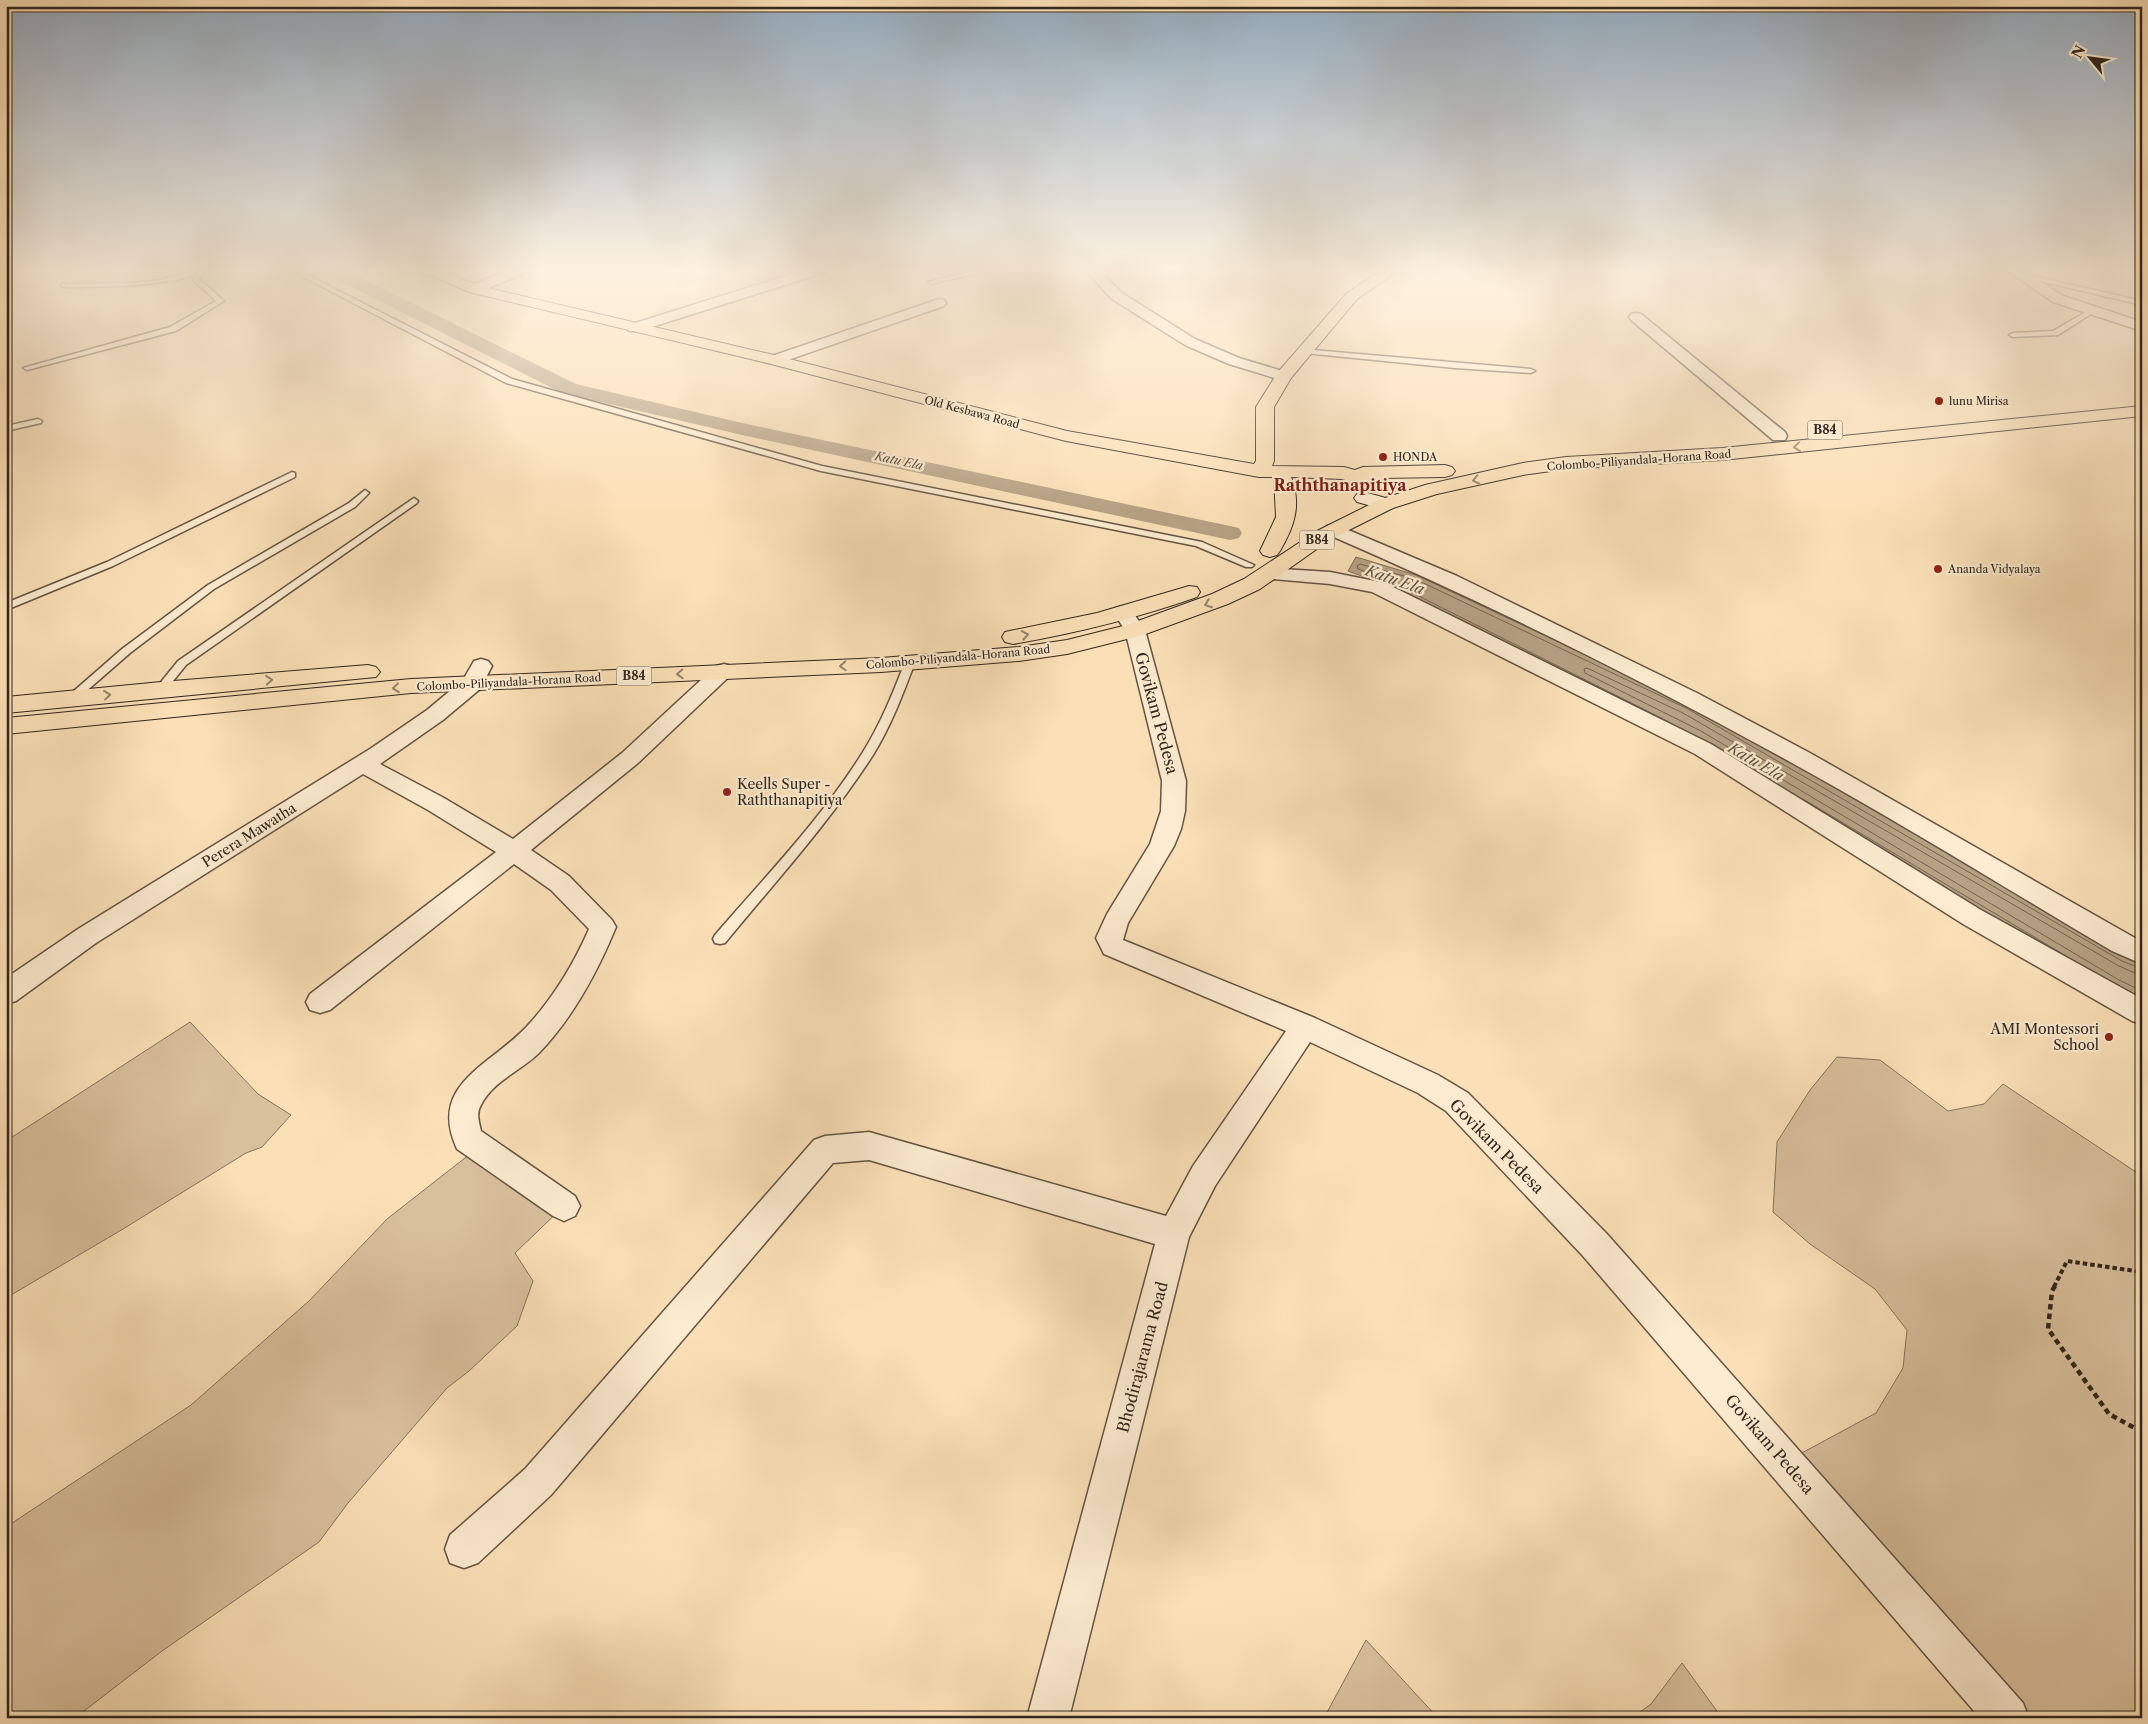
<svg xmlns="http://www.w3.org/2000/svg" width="2148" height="1724" viewBox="0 0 2148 1724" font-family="'Libre Caslon Text',serif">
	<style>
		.green { fill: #d9c09d; stroke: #85735e }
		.water { fill: #b6a183; stroke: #81705b }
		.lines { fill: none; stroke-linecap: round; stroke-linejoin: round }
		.shore { stroke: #746450; stroke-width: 1 }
		.canal { fill: #b6a183; fill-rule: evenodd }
		.service-casing { stroke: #645444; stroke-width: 3 }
		.minor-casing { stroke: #645444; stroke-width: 3 }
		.secondary-casing { stroke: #31261e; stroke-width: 2 }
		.primary-casing { stroke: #31261e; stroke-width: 2 }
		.path-far1 { stroke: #31261e; stroke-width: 4; stroke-dasharray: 4.5 3; stroke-linecap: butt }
		.path { stroke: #31261e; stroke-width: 4.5; stroke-dasharray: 5.5 4; stroke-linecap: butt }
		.service { fill: #fcebd0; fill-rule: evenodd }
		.minor { fill: #fcebd0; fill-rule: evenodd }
		.secondary { fill: #fcebd0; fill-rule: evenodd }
		.primary { fill: #fbe0b7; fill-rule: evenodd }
		.oneway { stroke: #96836a }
		.poi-dot { fill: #8f2418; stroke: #fcebd0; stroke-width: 2 }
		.labels { text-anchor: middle; stroke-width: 4.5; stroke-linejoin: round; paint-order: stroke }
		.far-poi-label { font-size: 11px; fill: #31261e; stroke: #fcebd0; text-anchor: start }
		.far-street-label { font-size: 11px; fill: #31261e; stroke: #fcebd0 }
		.shield { fill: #fcebd0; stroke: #6e6153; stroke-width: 1 }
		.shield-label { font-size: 12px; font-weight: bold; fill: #31261e }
		.far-water-label { font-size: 12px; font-style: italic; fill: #605141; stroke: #fcebd0 }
		.poi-label { font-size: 14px; fill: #31261e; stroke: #fcebd0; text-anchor: start }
		.street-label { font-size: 14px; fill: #31261e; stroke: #fcebd0 }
		.water-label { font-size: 15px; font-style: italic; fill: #605141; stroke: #fcebd0 }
		.far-district-label { font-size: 16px; font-weight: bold; fill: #7a1f14; stroke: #fcebd0 }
		.near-street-label { font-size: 16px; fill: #31261e; stroke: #fcebd0 }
	</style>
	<rect width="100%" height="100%" fill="#fbe0b7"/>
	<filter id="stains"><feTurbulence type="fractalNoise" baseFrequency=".004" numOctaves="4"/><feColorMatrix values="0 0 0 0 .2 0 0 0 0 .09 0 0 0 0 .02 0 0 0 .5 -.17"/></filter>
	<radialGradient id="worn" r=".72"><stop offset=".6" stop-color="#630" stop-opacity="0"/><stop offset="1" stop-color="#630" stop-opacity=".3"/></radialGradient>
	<g class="green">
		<polygon points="190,1022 258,1094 291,1115 262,1147 246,1153 123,1229 6,1298 6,1141"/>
		<polygon points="1837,1057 1880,1060 1948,1111 1984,1104 2003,1084 2142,1176 2142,1718 2008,1718 1785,1462 1876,1413 1903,1368 1907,1330 1875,1289 1810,1244 1773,1212 1777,1142 1810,1090"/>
		<polygon points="479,1147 564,1206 515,1253 533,1281 517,1326 469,1371 447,1388 348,1503 319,1542 162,1651 75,1718 6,1718 6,1527 191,1405 309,1301 387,1219"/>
		<polygon points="1366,1640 1438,1718 1324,1718"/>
		<polygon points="1682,1663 1722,1718 1632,1718 1651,1704"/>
	</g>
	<polygon class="water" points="1356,557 1416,575 1688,703 2142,965 2142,1004 2113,990 1695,740 1384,584 1348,571"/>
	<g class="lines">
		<g class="shore">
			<polyline points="1669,722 1387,580 1358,569 1357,566 1360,564 1415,579 1686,708 2122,961 2142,969"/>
			<polyline points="1803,799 2061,953"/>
			<polyline points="2142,976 2119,966 1683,713 1587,668 1584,669 1585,673 1701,731 2119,980 2142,991"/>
		</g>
		<polygon class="canal" points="321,269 343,269 576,384 742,423 1230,526 1239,528 1242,533 1239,538 1230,540 742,435 562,393 324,273"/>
		<g class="service-casing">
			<g id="service">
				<path d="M202 269H209L199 279 224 301 176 331 27 370 23 368 170 327 216 301 193 280 194 276C147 287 111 287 63 287L61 286V284L131 283 160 280Z"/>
				<polygon points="288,269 296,269 512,379 822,466 1202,542 1254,565 1252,567 1246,567 1196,546 821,471 506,383"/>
				<polygon points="982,269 994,269 931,284 928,282"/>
				<polygon points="2020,273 2142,301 2142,305 2018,276 2017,275"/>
				<polygon points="2091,309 2097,310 2058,335 2013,337 2009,335 2013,333 2053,331"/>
				<polygon points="1301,349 1531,369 1535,371 1531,373 1455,368 1304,353 1301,353"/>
				<polygon points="38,419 42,421 41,423 6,431 6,426"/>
				<polygon points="292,472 295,473 295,477 113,566 6,610 6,603 107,562"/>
				<polygon points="365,490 369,493 355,507 214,589 130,653 75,701 67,701 66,699 67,697 122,649 208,585 349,503"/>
				<polygon points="414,498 418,501 417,503 186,665 165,691 157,691 156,689 157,687 178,661"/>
				<path d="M910 659 915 662C903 694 891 726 873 755 830 822 775 882 725 943L720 944 715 943 713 939 715 935C766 876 822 818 863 752 881 723 893 693 905 662Z"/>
			</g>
		</g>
		<g class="minor-casing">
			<g id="minor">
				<polygon points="511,269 530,269 528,272 479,292 474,293 467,289 469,286"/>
				<polygon points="807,269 828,269 826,272 639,331 629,331 627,328 629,325"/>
				<polygon points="1084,269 1098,269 1122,293 1195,339 1239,358 1289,373 1292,376 1289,379 1284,381 1229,364 1185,345 1112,299"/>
				<polygon points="2005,269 2021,269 2063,296 2142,322 2142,331 2053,302"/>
				<polygon points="939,299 944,300 946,303 944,306 779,363 769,363 766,360 769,357"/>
				<polygon points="1636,313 1641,314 1785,432 1787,436 1785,440 1773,440 1631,320 1629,317 1631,314"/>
				<path d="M1334 524 1457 576 1697 693 1810 753 2142 942V964L2112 951C2005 888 1900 822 1792 763 1641 679 1486 603 1327 534L1325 530 1327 526Z"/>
				<polygon points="1267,568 1330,572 1385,583 1711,744 1981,910 2142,999 2142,1024 2132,1021 1963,924 1695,754 1372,592 1330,584 1260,578 1257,574 1260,570"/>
				<polygon points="1123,606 1130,608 1145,630 1186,781 1185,811 1181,829 1174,846 1128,923 1123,940 1315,1018 1438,1075 1468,1093 1607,1234 2023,1703 2029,1718 1980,1718 1583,1256 1446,1111 1418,1093 1310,1042 1215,1186 1189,1237 1069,1718 1027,1718 1155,1244 869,1160 833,1163 551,1495 478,1563 464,1568 450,1563 445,1549 450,1535 525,1469 814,1140 825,1136 869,1132 1166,1216 1193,1166 1286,1031 1104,954 1096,938 1107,914 1150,844 1161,811 1162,781 1125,630 1113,612 1116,608"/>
				<path d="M481 659 488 661 492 666 480 689 443 720 380 764 444 798 513 839 622 753 716 666 724 664 732 666 735 671 638 763 531 850 569 876 612 920 616 927C597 973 573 1018 538 1054 520 1071 492 1082 481 1105 476 1113 479 1122 481 1131L575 1196 580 1206 575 1216 564 1221 553 1216 457 1149C426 1082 495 1064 530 1023 555 995 574 963 589 929L551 890 514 864 330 1010 320 1013 310 1010 306 1002 310 994 496 852 428 810 363 774 96 943 16 1001 6 1004V978L78 929 370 749 427 710 463 680 474 661Z"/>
			</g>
		</g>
		<g class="secondary-casing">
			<polygon id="secondary" points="1364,492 1393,500 1396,504 1393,508 1386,510 1357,502 1354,498 1357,494"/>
		</g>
		<g class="primary-casing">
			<g id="primary">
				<path d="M420 269H439L479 286 774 355 1067 431 1254 464 1256 461V407L1278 372 1347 293 1384 269H1401L1357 299 1291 378 1274 407V461L1272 466 1344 467 1355 470 1363 467 1445 465 1452 467 1455 471 1452 475 1445 477 1380 478 1395 483 1398 487 1395 491 1388 493 1342 479 1291 477C1302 505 1294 527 1280 551L1277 555 1270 557 1263 555 1260 551 1276 517 1274 477H1259L1066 441 771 364 469 292 422 272Z"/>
				<polygon points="2142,406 2142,416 1722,460 1566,469 1523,475 1437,494 1393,508 1331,539 1260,589 1228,604 1143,635 1067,654 1019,661 881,672 411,693 6,734 6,718 411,679 881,658 1019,647 1067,640 1127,625 1212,594 1244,579 1317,531 1379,500 1425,485 1523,463 1566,457 1722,448"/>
				<path d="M1189 586 1197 587 1200 592 1197 597C1137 618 1076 633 1013 644L1005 642 1002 637 1005 632 1097 613Z"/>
				<polygon points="368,665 376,667 380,672 376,677 6,713 6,697 161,682"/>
			</g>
		</g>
		<polyline class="path-far1" points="2054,1287 2067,1261 2142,1272"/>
		<polyline class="path" points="2055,1286 2052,1291 2048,1329 2109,1414 2142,1432"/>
		<use href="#service" class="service"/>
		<use href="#minor" class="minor"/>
		<use href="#secondary" class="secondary"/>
		<use href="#primary" class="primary"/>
	</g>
	<defs><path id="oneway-chevron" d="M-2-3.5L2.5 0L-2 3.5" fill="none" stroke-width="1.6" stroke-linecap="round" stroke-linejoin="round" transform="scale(1.25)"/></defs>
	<g class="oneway">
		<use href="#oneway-chevron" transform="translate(1797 447) rotate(173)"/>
		<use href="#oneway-chevron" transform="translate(1476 480) rotate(168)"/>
		<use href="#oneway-chevron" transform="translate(1208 604) rotate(159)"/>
		<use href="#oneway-chevron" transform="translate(1025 635) rotate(-11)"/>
		<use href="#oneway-chevron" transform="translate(843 666) rotate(177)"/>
		<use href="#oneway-chevron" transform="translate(680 674) rotate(177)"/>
		<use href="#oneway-chevron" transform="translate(269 680) rotate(-5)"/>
		<use href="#oneway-chevron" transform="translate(396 688) rotate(174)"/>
		<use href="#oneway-chevron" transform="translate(107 695) rotate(-6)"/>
	</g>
	<linearGradient id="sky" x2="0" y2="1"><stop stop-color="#94acc0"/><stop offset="0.53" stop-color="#fdf1df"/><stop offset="1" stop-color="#fdf1df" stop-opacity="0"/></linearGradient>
	<rect width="2148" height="510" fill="url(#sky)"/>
	<g class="poi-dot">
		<circle cx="1939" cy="401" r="5"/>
		<circle cx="1383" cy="457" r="5"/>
		<circle cx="1938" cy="569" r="5"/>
		<circle cx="727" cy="792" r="5"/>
		<circle cx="2109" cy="1037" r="5"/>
	</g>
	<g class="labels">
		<g class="far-poi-label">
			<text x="1949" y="405">lunu Mirisa</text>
			<text x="1393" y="461">HONDA</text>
			<text x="1948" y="573">Ananda Vidyalaya</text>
		</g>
		<g class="far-street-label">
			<text transform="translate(972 412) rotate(15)" y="4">Old Kesbawa Road</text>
			<text transform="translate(1639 460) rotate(-4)" y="4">Colombo-Piliyandala-Horana Road</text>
			<text transform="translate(958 657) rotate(-5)" y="4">Colombo-Piliyandala-Horana Road</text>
			<text transform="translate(509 682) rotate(-3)" y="4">Colombo-Piliyandala-Horana Road</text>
		</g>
		<g class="shield">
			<rect x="1807.5" y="420.5" width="35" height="19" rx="4"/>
			<rect x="1299.5" y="530.5" width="35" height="19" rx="4"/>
			<rect x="616.5" y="666.5" width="35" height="19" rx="4"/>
		</g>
		<g class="shield-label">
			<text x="1825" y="434">B84</text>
			<text x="1317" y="544">B84</text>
			<text x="634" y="680">B84</text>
		</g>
		<g class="far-water-label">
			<text transform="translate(899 461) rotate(12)" y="4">Katu Ela</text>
		</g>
		<g class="poi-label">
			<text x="737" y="789">Keells Super -<tspan x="737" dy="16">Raththanapitiya</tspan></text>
			<text x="2099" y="1034" text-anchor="end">AMI Montessori<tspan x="2099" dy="16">School</tspan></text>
		</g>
		<g class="street-label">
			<text transform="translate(249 835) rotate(-32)" y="5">Perera Mawatha</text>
		</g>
		<g class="water-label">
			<text transform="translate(1395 580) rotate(19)" y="5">Katu Ela</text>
			<text transform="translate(1756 762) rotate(30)" y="5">Katu Ela</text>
		</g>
		<g class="far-district-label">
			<text x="1340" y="491">Raththanapitiya</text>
		</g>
		<g class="near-street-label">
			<text transform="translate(1157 713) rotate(75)" y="6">Govikam Pedesa</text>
			<text transform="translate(1497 1146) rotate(45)" y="6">Govikam Pedesa</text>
			<text transform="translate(1142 1357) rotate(-75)" y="6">Bhodirajarama Road</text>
			<text transform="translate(1770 1444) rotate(49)" y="6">Govikam Pedesa</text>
		</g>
	</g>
	<rect width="2148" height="1724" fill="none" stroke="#fbe0b7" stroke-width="25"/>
	<rect x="8" y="8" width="2133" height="1709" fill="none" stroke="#31261e" stroke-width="2.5"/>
	<rect x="12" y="12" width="2123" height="1699" fill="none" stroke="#31261e"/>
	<g transform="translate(2090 58) rotate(299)" stroke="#fcebd0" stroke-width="4" paint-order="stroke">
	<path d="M0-4L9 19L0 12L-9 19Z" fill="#31261e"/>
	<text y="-8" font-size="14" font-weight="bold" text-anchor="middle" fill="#31261e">N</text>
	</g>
	<rect width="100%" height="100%" filter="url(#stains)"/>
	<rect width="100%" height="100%" fill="url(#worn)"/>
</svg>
